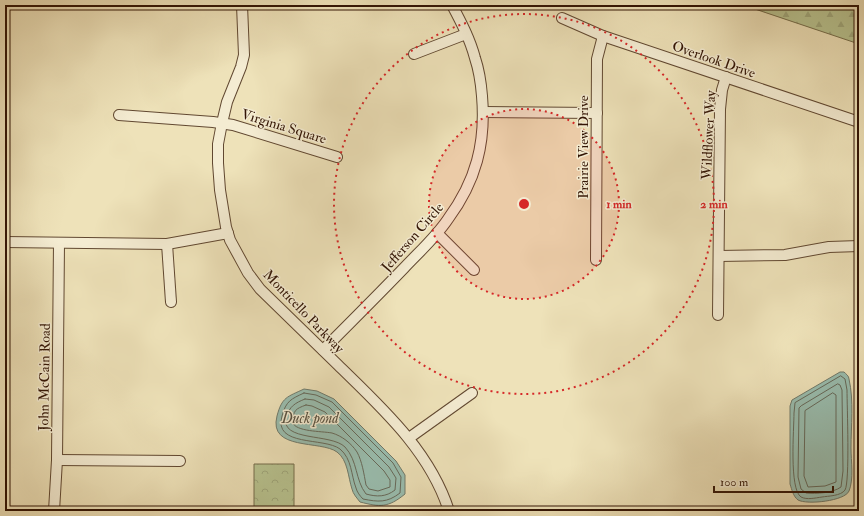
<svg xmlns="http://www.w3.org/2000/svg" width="864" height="516" viewBox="0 0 864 516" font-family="'IM FELL Double Pica',serif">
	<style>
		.forest { fill: url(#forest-firs); stroke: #756c4a }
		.park { fill: url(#park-crowns); stroke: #756c4a }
		.water { fill: #99beb0; stroke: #707a6b }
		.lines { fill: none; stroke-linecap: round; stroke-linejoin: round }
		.shore { stroke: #66695a; stroke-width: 1 }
		.minor-casing { stroke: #614831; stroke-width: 12 }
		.minor { stroke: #f4ecd2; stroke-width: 10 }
		.ring { fill: none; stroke: #d62828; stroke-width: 2; stroke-dasharray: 2 4 }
		.labels { text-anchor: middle; stroke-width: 3; stroke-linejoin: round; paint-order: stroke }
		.street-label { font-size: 14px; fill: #321404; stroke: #f4ecd2 }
		.water-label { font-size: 15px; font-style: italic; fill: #565040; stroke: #f4ecd2 }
		.centre { fill: #d62828; stroke: #f4ecd2; stroke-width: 2 }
		.ring-label { font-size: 12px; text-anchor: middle; font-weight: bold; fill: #d62828; stroke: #f4ecd2; stroke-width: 3; stroke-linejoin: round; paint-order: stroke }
	</style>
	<defs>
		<pattern id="forest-firs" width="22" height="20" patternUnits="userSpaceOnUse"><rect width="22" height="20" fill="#b8c390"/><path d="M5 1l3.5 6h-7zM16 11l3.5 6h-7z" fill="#9fa77b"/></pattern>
		<pattern id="park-crowns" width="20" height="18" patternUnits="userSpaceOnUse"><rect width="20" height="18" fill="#b8c390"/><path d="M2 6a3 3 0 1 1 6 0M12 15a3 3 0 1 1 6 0" fill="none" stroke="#9fa77b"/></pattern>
	</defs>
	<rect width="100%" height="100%" fill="#eee2b9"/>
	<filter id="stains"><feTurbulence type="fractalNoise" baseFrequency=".005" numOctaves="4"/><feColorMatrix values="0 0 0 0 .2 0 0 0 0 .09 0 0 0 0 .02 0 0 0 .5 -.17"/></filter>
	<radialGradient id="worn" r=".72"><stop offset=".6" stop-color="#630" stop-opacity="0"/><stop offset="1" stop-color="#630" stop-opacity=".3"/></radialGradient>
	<polygon class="forest" points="743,5 859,5 859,44"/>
	<polygon class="park" points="254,464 294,464 294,508 254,507"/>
	<g class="water">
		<path d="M840 372H844C846 374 849 376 849 379 854 401 851 426 851 448 851 461 854 479 849 491 845 501 807 505 798 500 793 496 792 490 790 484V406L792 400Z"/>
		<path d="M304 389 317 391 334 399 396 461 405 475V494C388 508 380 507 360 502 357 498 353 494 352 489 348 477 348 460 337 452 321 440 268 451 277 416 282 397 287 397 304 389Z"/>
	</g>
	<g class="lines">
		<g class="shore">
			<path d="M841 376 845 379 847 390C847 405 850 482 845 490 841 496 828 496 822 497 815 498 807 500 801 497 789 489 794 429 794 413L795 403Z"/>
			<path d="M838 384 840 385 842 390 843 471 841 487C833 493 816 494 806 493L801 489 798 477 799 408 801 406Z"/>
			<path d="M304 393 316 395 332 402 393 463 401 477 400 493C387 503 378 502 363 499 360 496 357 492 356 488 351 475 352 459 340 449 324 437 273 447 282 416 286 401 291 399 304 393Z"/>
			<polygon points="833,393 836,395 836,482 825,486 808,487 804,476 805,411"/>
			<path d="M305 399 314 400 329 407 389 467 396 478 395 490C386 497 377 497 366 494 355 480 358 461 345 447 331 433 280 442 286 417 290 406 295 403 305 399Z"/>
			<path d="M306 405 312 406 325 412 384 471 390 480V487L378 491 369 489 366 485C364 474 362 461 357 452 351 443 342 436 332 433 321 431 296 432 292 422 294 410 295 409 306 405Z"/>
		</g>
		<g class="minor-casing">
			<g id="minor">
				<path d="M242 5 244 55 241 67 227 102 222 123 218 144V163L220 190 226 227 230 240 248 273 260 289C286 314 312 340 338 365 382 408 430 451 449 511"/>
				<polyline points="562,18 603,36 859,122"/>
				<polyline points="414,54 466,34"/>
				<polyline points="483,112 597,113"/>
				<polyline points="119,115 213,122 233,125 337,157"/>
				<polyline points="437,233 474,270"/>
				<polyline points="5,242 167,244 228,233"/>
				<polyline points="167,244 171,302"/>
				<polyline points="719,256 785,255 829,247 859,246"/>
				<polyline points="596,260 597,59 603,36"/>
				<polyline points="718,315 720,109 722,90 726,77"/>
				<path d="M323 350C350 323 377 296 404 268 419 252 436 237 448 219 476 181 486 143 482 96 481 83 479 70 475 58 470 39 461 22 452 5"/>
				<polyline points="409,438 472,393"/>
				<polyline points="57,460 180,461"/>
				<polyline points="54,511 57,460 59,243"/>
			</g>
		</g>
		<use href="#minor" class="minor"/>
	</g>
	<circle cx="524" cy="204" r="95" fill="#d62828" fill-opacity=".12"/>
	<g class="ring">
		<circle cx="524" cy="204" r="95"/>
		<circle cx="524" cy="204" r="190"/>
	</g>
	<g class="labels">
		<g class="street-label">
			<text transform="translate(714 59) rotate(19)" y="5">Overlook Drive</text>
			<text transform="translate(284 126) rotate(17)" y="5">Virginia Square</text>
			<text transform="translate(708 135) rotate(-87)" y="5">Wildflower Way</text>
			<text transform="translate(583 147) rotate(-90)" y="5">Prairie View Drive</text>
			<text transform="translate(412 237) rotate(-49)" y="5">Jefferson Circle</text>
			<text transform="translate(304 311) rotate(46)" y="5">Monticello Parkway</text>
			<text transform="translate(44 377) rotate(-89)" y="5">John McCain Road</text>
		</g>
		<g class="water-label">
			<text x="310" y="423">Duck pond</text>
		</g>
	</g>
	<circle cx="524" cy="204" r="6" class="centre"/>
	<g class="ring-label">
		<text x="619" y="208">1 min</text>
		<text x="714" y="208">2 min</text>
	</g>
	<rect width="864" height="516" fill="none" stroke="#eee2b9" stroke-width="20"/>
	<rect x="6" y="6" width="852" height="504" fill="none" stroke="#321404" stroke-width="2"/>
	<rect x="10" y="10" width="844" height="496" fill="none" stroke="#321404"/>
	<path d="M714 486v6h119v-6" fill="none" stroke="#321404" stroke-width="2"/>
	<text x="720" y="486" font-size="12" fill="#321404" stroke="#f4ecd2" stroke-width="3" paint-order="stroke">100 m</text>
	<rect width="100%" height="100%" filter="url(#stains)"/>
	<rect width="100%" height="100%" fill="url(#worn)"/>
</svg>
